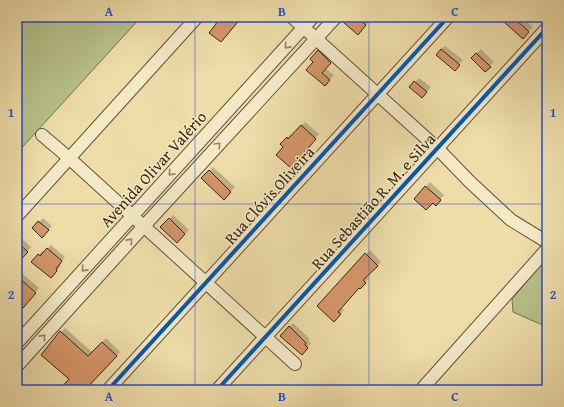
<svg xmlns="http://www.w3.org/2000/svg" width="564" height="407" viewBox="0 0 564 407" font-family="'Gentium Book Plus',serif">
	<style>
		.green { fill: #b7c189; stroke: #76734a }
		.shadow { fill: #0003 }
		.building { fill: #d49567; stroke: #36250c }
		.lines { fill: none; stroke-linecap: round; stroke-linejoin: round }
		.minor-casing { stroke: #645333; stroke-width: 14 }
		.minor { stroke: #f4e9c7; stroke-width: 12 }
		.cycleway-casing { stroke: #f4e9c7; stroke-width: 6 }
		.cycleway { stroke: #0057b8; stroke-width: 4 }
		.oneway { stroke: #95876a }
		.grid { fill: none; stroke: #1d4ed8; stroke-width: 1; stroke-opacity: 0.55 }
		.labels { text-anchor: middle; stroke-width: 3; stroke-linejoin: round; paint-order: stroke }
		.street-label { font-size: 16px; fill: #36250c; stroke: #f4e9c7 }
		.neatline { fill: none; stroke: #1d4ed8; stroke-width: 1.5 }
		.grid-label { font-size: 13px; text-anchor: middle; font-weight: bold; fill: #1d4ed8 }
	</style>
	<rect width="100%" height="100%" fill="#eedda9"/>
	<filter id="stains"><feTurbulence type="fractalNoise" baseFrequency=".005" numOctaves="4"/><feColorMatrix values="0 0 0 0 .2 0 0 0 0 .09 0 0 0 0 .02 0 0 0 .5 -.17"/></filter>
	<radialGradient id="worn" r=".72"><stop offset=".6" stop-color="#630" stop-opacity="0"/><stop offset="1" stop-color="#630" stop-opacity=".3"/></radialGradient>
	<g class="green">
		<polygon points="17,17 141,17 17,153"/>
		<polygon points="547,258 547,327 513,312 512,299"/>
	</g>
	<g class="shadow">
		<polygon points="347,17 365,17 369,21 362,30"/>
		<polygon points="504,17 522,17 533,27 523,37"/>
		<polygon points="445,46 463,60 458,65 441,49"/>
		<polygon points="322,47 334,58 325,68 334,75 325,85 315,62 311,59"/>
		<polygon points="481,49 494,62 485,71 472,58"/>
		<polygon points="547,50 547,59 543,55"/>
		<polygon points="419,78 431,87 426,93 410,87"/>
		<polygon points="305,122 319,134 294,163 282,144 291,134 292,136"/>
		<polygon points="213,167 235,187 224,198 203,178"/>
		<polygon points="430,182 444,195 436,204 433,202 415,199"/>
		<polygon points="173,215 189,230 177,242 162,227"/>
		<polygon points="43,218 52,226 42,236 33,228"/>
		<polygon points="17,234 31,247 17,263"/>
		<polygon points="51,245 65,257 59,265 61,266 55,273 39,255 42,251 44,252"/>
		<polygon points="370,250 381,262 366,276 369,278 364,284 359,287 341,307 344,310 334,321 318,306"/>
		<polygon points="17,269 39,288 17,314"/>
		<polygon points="293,323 310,339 308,340 311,343 306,350 289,327"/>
		<polygon points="65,328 92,352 106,338 120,352 84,390 60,390 70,379 42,355"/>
		<polygon points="20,383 28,390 17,390 17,387"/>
	</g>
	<g class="building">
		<polygon points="221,17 242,17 221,42 209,33"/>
		<polygon points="345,17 356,17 366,25 358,35 342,21"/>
		<polygon points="509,17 513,17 529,32 523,39 504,22"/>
		<polygon points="441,49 460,65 455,71 436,55"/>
		<polygon points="318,50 331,63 322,73 330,80 325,86 306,70 313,62 310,59"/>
		<polygon points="476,53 491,67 485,72 471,58"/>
		<polygon points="414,81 427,92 422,98 409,87"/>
		<polygon points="301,125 316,139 291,168 276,155 283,147 280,144 287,137 288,139"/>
		<polygon points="209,170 231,192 224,200 201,178"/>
		<polygon points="425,186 441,200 436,206 433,203 426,210 414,199"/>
		<polygon points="169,218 185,234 177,243 160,227"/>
		<polygon points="38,221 49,230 42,238 32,228"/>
		<polygon points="17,242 28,252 17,264"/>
		<polygon points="47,248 62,261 56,269 57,271 51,278 31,262 38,254 40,256"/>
		<polygon points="365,253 378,266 363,280 366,283 360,289 359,288 338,312 341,314 334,322 317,306"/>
		<polygon points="17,276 36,293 23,308 17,303"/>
		<polygon points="289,326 306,343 305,345 308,348 302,355 280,336"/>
		<polygon points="60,331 88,356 102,342 117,356 85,390 59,390 69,379 41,355"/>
	</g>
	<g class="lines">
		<g class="minor-casing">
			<g id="minor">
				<polyline points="292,17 437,148 470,182 511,220 547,242"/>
				<polyline points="42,135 69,158 295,364"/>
				<polyline points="17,216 197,17"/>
				<polyline points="17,343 313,17"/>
				<polyline points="17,366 144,226 336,17"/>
				<polyline points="108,390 448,17"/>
				<polyline points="217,390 547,28"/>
				<polyline points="421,390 547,249"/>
			</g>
		</g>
		<use href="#minor" class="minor"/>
		<g class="cycleway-casing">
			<g id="cycleway">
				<polyline points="108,390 448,17"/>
				<polyline points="217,390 547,28"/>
			</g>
		</g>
		<use href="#cycleway" class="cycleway"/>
	</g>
	<defs><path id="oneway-chevron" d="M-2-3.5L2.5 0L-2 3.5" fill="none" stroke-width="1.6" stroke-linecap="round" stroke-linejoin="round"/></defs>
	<g class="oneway">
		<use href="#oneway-chevron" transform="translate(287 46) rotate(132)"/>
		<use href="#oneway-chevron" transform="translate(218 145) rotate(-47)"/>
		<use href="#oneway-chevron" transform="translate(171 173) rotate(132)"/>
		<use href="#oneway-chevron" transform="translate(130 241) rotate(-48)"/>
		<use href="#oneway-chevron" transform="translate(84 269) rotate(132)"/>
		<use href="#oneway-chevron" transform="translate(43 337) rotate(-48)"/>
	</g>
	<path class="grid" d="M195 17V390M369 17V390M17 204H547"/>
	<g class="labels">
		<g class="street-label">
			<text transform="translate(153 169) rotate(-48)" y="6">Avenida Olivar Valério</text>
			<text transform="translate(269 195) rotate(-48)" y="6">Rua Clóvis Oliveira</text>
			<text transform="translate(373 201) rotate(-48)" y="6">Rua Sebastião R. M. e Silva</text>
		</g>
	</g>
	<rect width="564" height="407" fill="none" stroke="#eedda9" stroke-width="44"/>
	<rect x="22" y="22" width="520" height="363" class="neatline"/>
	<g class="grid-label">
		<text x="109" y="16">A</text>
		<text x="282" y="16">B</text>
		<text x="455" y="16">C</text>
		<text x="11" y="117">1</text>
		<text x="553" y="117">1</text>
		<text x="11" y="299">2</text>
		<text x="553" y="299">2</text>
		<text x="109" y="401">A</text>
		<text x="282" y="401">B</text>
		<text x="455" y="401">C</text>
	</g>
	<rect width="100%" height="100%" filter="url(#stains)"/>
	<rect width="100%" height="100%" fill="url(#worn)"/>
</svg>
